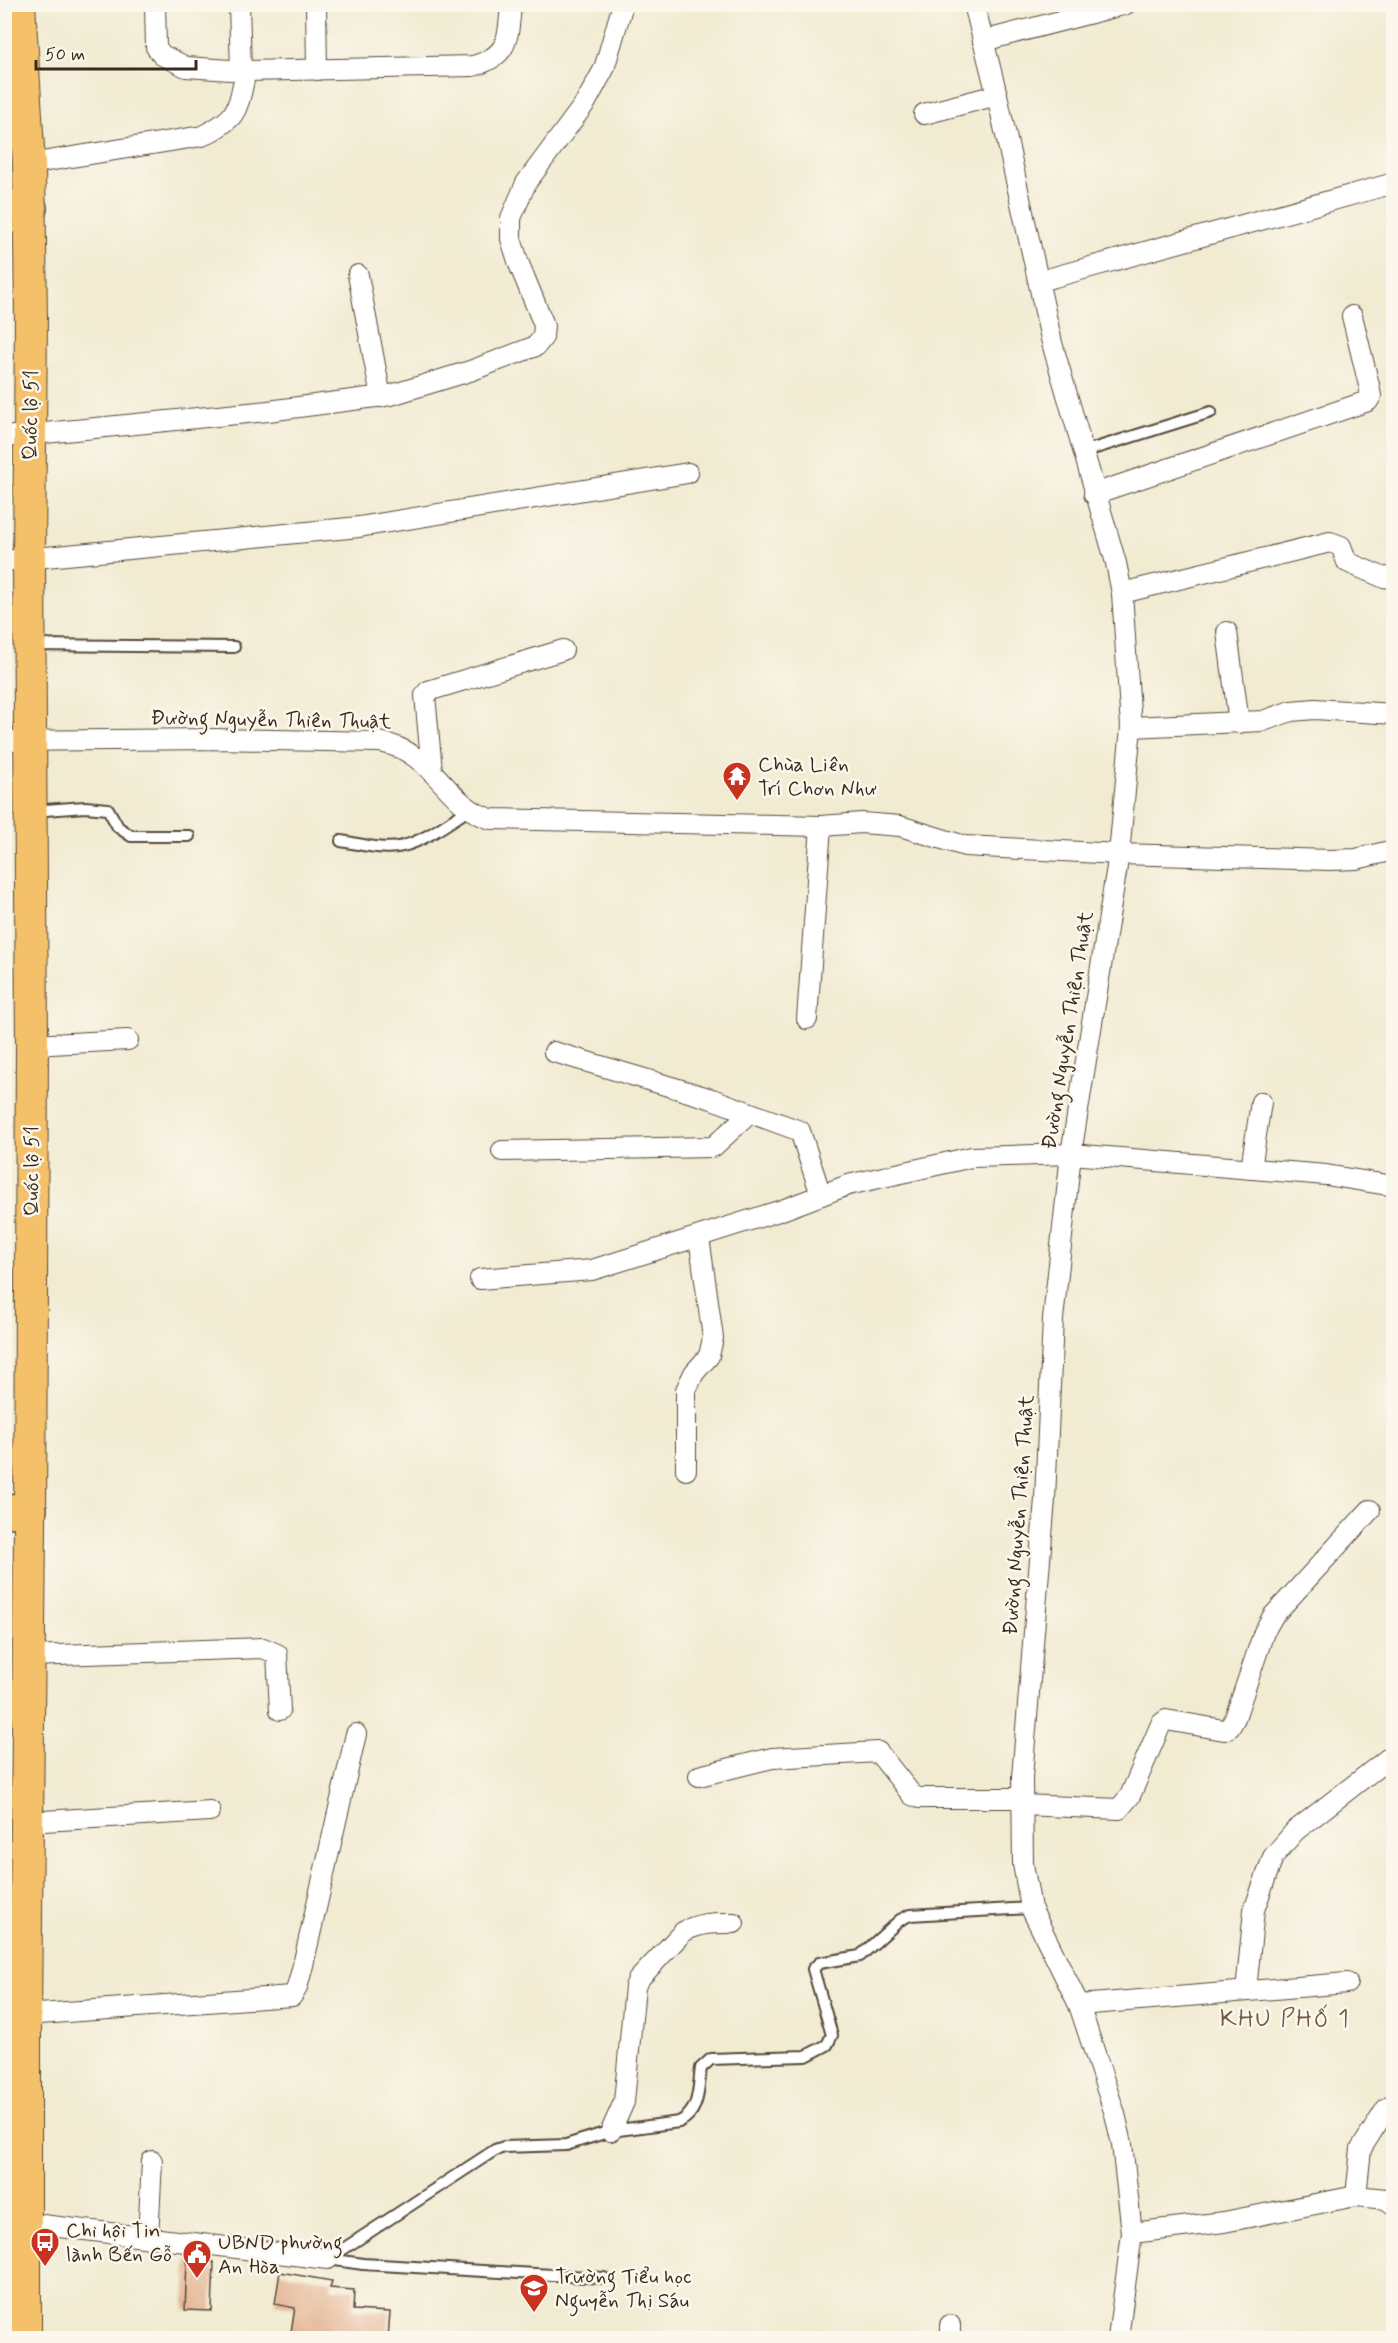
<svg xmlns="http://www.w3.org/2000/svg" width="1398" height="2343" viewBox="0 0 1398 2343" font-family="Mynerve,sans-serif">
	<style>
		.building { fill: #e5b594 }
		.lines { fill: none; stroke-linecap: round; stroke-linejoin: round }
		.service-casing { stroke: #564739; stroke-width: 14 }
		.minor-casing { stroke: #564739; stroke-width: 22 }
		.primary-casing { stroke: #564739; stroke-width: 34 }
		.trunk-casing { stroke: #564739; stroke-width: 36 }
		.service { stroke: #fff; stroke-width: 10 }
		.minor { stroke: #fff; stroke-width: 20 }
		.primary { stroke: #f4c16b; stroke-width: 32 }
		.trunk { stroke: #f4c16b; stroke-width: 33 }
		.labels { text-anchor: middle; stroke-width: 5; stroke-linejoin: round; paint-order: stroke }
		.street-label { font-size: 21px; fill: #3b2a1e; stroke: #fbf7ec }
		.poi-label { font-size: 21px; fill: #3b2a1e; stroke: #fbf7ec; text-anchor: start }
		.quarter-label { font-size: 24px; letter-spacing: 1.5px; fill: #765b47; stroke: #fbf7ec }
	</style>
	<rect width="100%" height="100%" fill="#fbf7ec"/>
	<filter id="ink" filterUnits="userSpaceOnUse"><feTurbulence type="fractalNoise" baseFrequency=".0167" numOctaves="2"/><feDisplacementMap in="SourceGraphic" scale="12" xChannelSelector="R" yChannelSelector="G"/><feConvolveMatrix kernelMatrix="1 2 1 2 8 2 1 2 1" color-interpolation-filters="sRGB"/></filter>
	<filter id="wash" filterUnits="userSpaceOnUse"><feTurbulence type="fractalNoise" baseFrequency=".008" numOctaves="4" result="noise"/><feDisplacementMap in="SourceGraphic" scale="24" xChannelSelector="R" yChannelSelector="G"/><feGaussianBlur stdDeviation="1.35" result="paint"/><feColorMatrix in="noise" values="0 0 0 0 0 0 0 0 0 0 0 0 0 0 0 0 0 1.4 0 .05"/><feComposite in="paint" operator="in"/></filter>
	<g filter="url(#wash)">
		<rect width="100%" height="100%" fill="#f1ebd2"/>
		<g id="blocks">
			<g class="building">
				<polygon points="187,2261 214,2262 212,2311 185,2310"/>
				<polygon points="280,2272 332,2281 330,2288 354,2290 353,2310 390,2312 388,2338 290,2338 295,2308 275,2304"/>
			</g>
		</g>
	</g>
	<g filter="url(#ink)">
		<use href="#blocks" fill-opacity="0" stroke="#564739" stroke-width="1.5"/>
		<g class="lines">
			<g class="service-casing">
				<g id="service">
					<polyline points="1083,452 1211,412"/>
					<polyline points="32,645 234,647"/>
					<polyline points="32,811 85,807 108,809 118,827 131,836 189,836"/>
					<path d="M341 841C361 844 383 851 403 846 426 840 449 822 470 809"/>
					<path d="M328 2259 495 2150 504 2147 566 2145 611 2131 679 2122C700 2112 698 2089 701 2068L711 2059 806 2056 827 2045 832 2035 813 1969 819 1963 860 1956 900 1920 910 1915 1031 1908"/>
					<polyline points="328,2259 363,2264 604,2278"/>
				</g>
			</g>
			<g class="minor-casing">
				<g id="minor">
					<path d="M155 4 156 47 162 55 186 67 246 71 473 66C509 56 508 39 511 4"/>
					<polyline points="239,4 241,71"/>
					<polyline points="316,4 317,70"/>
					<polyline points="974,4 997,95 1052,343 1116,563 1122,593 1131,727 1119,854 1331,860 1356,859 1394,850"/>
					<polyline points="983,41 1126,4"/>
					<polyline points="924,114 997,95"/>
					<path d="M29 164 202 136C240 117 237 110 246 71"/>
					<polyline points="358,275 381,397"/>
					<polyline points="1040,281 1394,183"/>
					<polyline points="4,437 268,411 391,395 470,371 536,346 543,337 544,325 519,264 511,239 511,218 526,183 586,102 604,69 623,4"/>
					<polyline points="1094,494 1368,401 1371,396 1369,385 1352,316"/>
					<polyline points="4,561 359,527 688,473"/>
					<polyline points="1122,593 1330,542 1341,546 1347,562 1382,577 1394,578"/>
					<polyline points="1227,632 1239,723"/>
					<polyline points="1131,727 1263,721 1291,711 1315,709 1394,714"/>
					<path d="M4 741 215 739 379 742C435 751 445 806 491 819L821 826 862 823 900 826 965 846 1119 854 1071 1154 1053 1319 1045 1499 1022 1777 1023 1864 1031 1908 1079 2005 1115 2114 1122 2144 1132 2233 1118 2338"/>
					<polyline points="432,771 425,695 428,691 563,650"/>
					<polyline points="807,1019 821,826"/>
					<polyline points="32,1045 128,1040"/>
					<polyline points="554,1052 712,1099 800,1131 821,1195"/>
					<polyline points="502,1151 713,1147 750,1113"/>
					<polyline points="1251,1169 1261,1102"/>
					<polyline points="480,1279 592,1270 782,1210 848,1185 972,1157 1071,1154 1326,1175 1394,1186"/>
					<polyline points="686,1470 686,1390 694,1373 709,1356 713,1338 699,1237"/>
					<polyline points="29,1656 263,1648 277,1654 280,1710"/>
					<polyline points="699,1776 772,1758 878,1752 912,1795 919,1798 1022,1798"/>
					<polyline points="1022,1805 1119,1809 1130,1796 1161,1724 1166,1720 1224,1730 1230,1727 1235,1718 1264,1632 1273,1616 1370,1510"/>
					<polyline points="27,1822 210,1811"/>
					<polyline points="1246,1991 1254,1910 1273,1857 1295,1831 1394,1754"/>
					<polyline points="1079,2005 1347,1983"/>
					<polyline points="25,2015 292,1996 297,1988 303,1965 356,1734"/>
					<path d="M611 2131 624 2102 635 1987 638 1980 683 1932C700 1922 715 1923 734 1923"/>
					<polyline points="1356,2196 1361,2149 1386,2109 1394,2104"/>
					<polyline points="26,2223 328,2259"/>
					<polyline points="1132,2233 1224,2222 1356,2196 1386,2199 1394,2205"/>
					<polyline points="148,2238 152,2161"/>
					<polyline points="950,2338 950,2325"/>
				</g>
			</g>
			<g class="primary-casing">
				<polyline id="primary" points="19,4 29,164 31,320 29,559 32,1045 30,1529 25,2015 25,2338"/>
			</g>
			<g class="trunk-casing">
				<g id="trunk">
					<polyline points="4,206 30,208"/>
					<polyline points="4,1511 30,1510"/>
					<polyline points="4,2017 25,2015"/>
				</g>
			</g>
			<use href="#service" class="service"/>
			<use href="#minor" class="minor"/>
			<use href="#primary" class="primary"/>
			<use href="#trunk" class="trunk"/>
		</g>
	</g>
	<defs>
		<g id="temple-pin" transform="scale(1.5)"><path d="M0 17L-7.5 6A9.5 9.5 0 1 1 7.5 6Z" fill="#c8321e" stroke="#fbf7ec"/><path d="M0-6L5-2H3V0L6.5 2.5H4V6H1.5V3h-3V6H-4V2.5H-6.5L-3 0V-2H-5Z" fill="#fff"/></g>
		<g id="bus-pin" transform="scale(1.5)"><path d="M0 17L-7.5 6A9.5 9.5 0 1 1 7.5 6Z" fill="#c8321e" stroke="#fbf7ec"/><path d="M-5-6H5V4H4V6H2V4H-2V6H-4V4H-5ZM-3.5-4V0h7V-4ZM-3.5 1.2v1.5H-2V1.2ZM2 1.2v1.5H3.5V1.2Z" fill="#fff"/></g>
		<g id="civic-pin" transform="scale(1.5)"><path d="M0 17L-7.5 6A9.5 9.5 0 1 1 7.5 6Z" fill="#c8321e" stroke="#fbf7ec"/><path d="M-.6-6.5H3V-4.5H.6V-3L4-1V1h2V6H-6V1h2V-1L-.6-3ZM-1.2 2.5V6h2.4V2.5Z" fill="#fff"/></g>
		<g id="school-pin" transform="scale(1.5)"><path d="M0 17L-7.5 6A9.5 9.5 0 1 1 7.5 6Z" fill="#c8321e" stroke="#fbf7ec"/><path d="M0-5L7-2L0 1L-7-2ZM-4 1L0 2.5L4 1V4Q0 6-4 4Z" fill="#fff"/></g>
	</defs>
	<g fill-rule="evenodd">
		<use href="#temple-pin" x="737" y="776"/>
		<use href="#bus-pin" x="45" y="2242"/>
		<use href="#civic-pin" x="197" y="2254"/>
		<use href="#school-pin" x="534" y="2288"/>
	</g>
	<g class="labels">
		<g class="street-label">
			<text transform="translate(30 415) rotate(-89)" y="7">Quốc lộ 51</text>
			<text transform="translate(271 719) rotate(1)" y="7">Đường Nguyễn Thiện Thuật</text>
			<text transform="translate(1067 1030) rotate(-81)" y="7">Đường Nguyễn Thiện Thuật</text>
			<text transform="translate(31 1171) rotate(-90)" y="7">Quốc lộ 51</text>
			<text transform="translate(1018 1515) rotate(-86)" y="7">Đường Nguyễn Thiện Thuật</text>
		</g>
		<g class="poi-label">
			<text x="758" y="771">Chùa Liên<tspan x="758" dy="24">Trí Chơn Như</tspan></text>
			<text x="66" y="2237">Chi hội Tin<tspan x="66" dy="24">lành Bến Gỗ</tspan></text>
			<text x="218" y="2249">UBND phường<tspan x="218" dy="24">An Hòa</tspan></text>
			<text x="555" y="2283">Trường Tiểu học<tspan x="555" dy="24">Nguyễn Thị Sáu</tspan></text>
		</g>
		<g class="quarter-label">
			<text x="1285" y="2026">KHU PHỐ 1</text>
		</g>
	</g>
	<rect width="1398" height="2343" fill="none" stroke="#fbf7ec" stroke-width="24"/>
	<path d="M36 60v9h160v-9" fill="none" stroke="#3b2a1e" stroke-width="3"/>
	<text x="45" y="60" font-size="18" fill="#3b2a1e" stroke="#fbf7ec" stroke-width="4.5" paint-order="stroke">50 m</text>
</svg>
